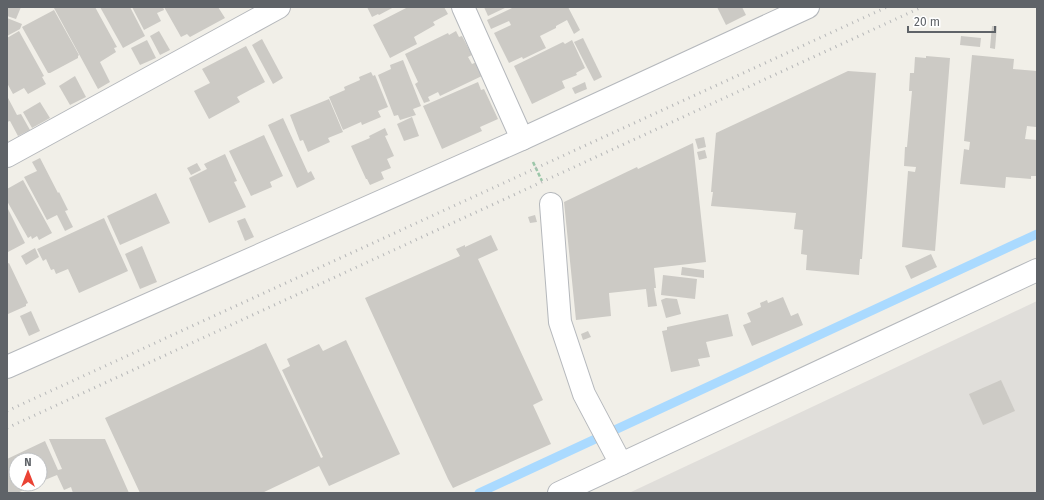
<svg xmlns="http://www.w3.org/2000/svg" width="1044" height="500" viewBox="0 0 1044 500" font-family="'Fira Sans',sans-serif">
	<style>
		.industrial { fill: #e0deda }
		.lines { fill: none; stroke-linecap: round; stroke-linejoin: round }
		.stream { stroke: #aadaff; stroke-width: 9 }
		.building { fill: #cccac5 }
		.minor-casing { stroke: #b5b8bc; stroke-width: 24 }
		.tertiary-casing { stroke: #b5b8bc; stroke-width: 24 }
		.path { stroke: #9cc7a9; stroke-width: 2.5; stroke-dasharray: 4 2; stroke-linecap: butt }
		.minor { stroke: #fff; stroke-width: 22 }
		.tertiary { stroke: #fff; stroke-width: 22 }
		.rail { stroke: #b6b7b8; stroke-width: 3; stroke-dasharray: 1 5; stroke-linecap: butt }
	</style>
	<rect width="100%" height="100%" fill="#f1efe8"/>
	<polygon class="industrial" points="1037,301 1037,493 629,493"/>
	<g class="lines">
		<polyline class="stream" points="479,493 1037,234"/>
	</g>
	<g class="building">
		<polygon points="7,7 21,7 16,19 7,16"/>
		<polygon points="56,7 95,7 117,47 114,48 116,52 100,62 110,82 98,89 54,8"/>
		<polygon points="100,7 130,7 145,36 123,48"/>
		<polygon points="132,7 163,7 164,10 157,13 161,21 144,30"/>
		<polygon points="164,7 218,7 225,18 190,37 187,34 181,37"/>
		<polygon points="367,7 394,7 379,15 378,14 372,17"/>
		<polygon points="408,7 444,7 448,14 433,22 435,25 414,37 417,44 390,58 373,25"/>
		<polygon points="484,7 507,7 488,16"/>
		<polygon points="514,7 568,7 580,30 574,34 567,20 556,26 556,28 540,36 546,48 523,59 522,57 509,63 494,33 511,25 509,21 491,29 487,20"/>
		<polygon points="717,7 742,7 746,15 726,25"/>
		<polygon points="54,10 79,55 78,56 78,58 50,73 48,73 22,27"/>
		<polygon points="7,18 22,24 20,29 7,36"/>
		<polygon points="992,26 997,26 995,49 990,48"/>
		<polygon points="19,31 44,76 42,77 46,84 28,94 24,88 13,94 7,83 7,38"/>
		<polygon points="159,31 170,50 160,55 150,36"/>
		<polygon points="456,31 459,37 462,36 472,55 468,57 472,64 477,62 484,75 440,96 438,92 428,97 430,101 424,103 415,84 418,82 405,54 448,33 449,35"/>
		<polygon points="961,36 981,38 980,47 960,45"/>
		<polygon points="583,38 602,77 594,81 574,42"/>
		<polygon points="262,39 283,78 273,84 252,45"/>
		<polygon points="147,40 156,58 140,65 131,48"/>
		<polygon points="572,40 585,68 576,73 577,75 562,81 565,88 532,104 514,66 563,42 565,44"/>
		<polygon points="246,46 265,82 237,97 240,102 209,119 194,91 210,83 202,69"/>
		<polygon points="972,55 1014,59 1013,69 1037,71 1036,127 1027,126 1025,139 1037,140 1036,176 1031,176 1031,179 1006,177 1005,188 960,184 964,149 969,150 970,142 964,141"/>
		<polygon points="926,56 950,58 935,251 902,247 908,171 915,172 916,167 904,166 905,147 907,147 912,91 909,91 910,73 914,73 915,57 926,58"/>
		<polygon points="403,60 421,106 413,109 416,115 400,120 398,115 394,116 378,75 391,69 390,65"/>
		<polygon points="848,71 876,73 862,259 860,259 859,275 806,270 807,255 801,254 803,230 794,229 796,213 711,206 713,192 711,192 716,133"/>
		<polygon points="371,72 373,76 375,75 388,107 378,111 381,117 362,125 361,122 343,130 329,97 345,90 344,87 360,80 359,77"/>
		<polygon points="75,76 86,97 70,105 59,86"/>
		<polygon points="478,82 481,90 484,89 498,119 480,127 482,131 442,149 423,106"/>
		<polygon points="585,82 587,89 575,94 572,88"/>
		<polygon points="7,96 17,115 21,114 30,130 18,136 10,121 7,122"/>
		<polygon points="329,99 343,132 328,138 330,142 308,152 303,140 300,141 290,115"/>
		<polygon points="40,102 50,118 32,128 23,112"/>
		<polygon points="412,117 419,136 404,141 397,124"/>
		<polygon points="283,118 308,173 311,171 315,179 297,188 268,125"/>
		<polygon points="385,128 388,135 385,136 394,156 387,159 391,168 381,172 384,179 370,185 367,179 366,179 351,146 370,138 369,136"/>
		<polygon points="264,135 283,176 270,182 272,187 251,196 229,151"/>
		<polygon points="704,137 706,147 698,149 695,139"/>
		<polygon points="693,143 706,262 654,268 656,288 654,288 657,306 648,307 646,289 609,293 611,316 576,320 564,202 637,167 638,169"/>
		<polygon points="705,150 707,158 699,160 697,152"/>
		<polygon points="225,154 237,181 234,182 246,207 209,223 189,178 207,169 204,164"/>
		<polygon points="40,158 58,193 59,192 68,210 65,211 73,227 65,231 57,215 47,220 24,177 37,171 32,162"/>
		<polygon points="197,163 201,170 191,175 187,168"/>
		<polygon points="23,180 52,233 39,240 37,236 32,239 31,236 28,238 7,201 7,189"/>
		<polygon points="156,193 170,223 120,245 107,216"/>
		<polygon points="7,207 25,243 8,252 7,250"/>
		<polygon points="535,215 537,222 530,223 528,217"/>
		<polygon points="104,218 128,271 79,293 68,269 56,274 54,269 51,270 46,259 43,261 37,249"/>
		<polygon points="245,218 254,237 245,241 237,221"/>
		<polygon points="491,235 498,250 478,259 543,400 533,405 551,444 453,488 448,479 365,298 460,256 456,249 465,245 465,247"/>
		<polygon points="142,246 157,282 140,289 125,254"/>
		<polygon points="35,248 39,257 26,265 21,256"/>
		<polygon points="931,254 937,267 911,279 905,266"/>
		<polygon points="9,263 28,303 26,304 26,306 8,314 7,312 7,264"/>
		<polygon points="682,267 704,270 704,278 681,275"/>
		<polygon points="663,275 697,279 695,299 661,295"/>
		<polygon points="783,297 791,316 798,313 803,325 752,346 743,325 751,322 747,313 761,307 760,303 767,300 768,303"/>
		<polygon points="666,298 677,299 681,314 666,318 661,300"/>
		<polygon points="31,311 40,331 29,336 20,316"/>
		<polygon points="728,314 733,336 706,342 710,357 698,359 700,366 671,372 662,331 667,330 667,327"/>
		<polygon points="588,331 591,337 583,340 581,334"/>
		<polygon points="346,340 400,454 329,486 319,466 262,493 140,493 105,418 266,343 321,458 323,457 282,370 290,366 287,359 319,344 323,351"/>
		<polygon points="1001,380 1015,411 983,425 969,394"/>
		<polygon points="49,439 105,439 129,493 73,493 71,487 64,490 57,475 40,482 40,460 16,460 16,484 37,484 17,493 7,493 7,459 45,441 58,470 62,469"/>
	</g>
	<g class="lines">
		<g class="minor-casing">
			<g id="minor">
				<polyline points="463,7 522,139"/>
				<polyline points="7,156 279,7"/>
				<polyline points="551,204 560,322 584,394 621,464"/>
				<polyline points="7,367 522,139 808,7"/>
			</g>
		</g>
		<g class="tertiary-casing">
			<polyline id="tertiary" points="559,493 1037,270"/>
		</g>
		<polyline class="path" points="533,162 542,181"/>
		<use href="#minor" class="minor"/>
		<use href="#tertiary" class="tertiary"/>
		<g class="rail">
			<polyline points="7,411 887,7"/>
			<polyline points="7,428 922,7"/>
		</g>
	</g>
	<rect width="1044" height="500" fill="none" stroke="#5f6368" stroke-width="16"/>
	<g transform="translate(28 472)"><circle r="19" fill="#ffffff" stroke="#bfc1c3"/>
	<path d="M0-3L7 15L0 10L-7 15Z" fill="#ea4335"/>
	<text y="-6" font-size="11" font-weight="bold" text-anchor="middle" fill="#5f6368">N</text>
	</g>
	<path d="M908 26v6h87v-6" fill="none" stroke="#5f6368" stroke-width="2"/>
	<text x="914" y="26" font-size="12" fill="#5f6368" stroke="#ffffff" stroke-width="3" paint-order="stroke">20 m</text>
</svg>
